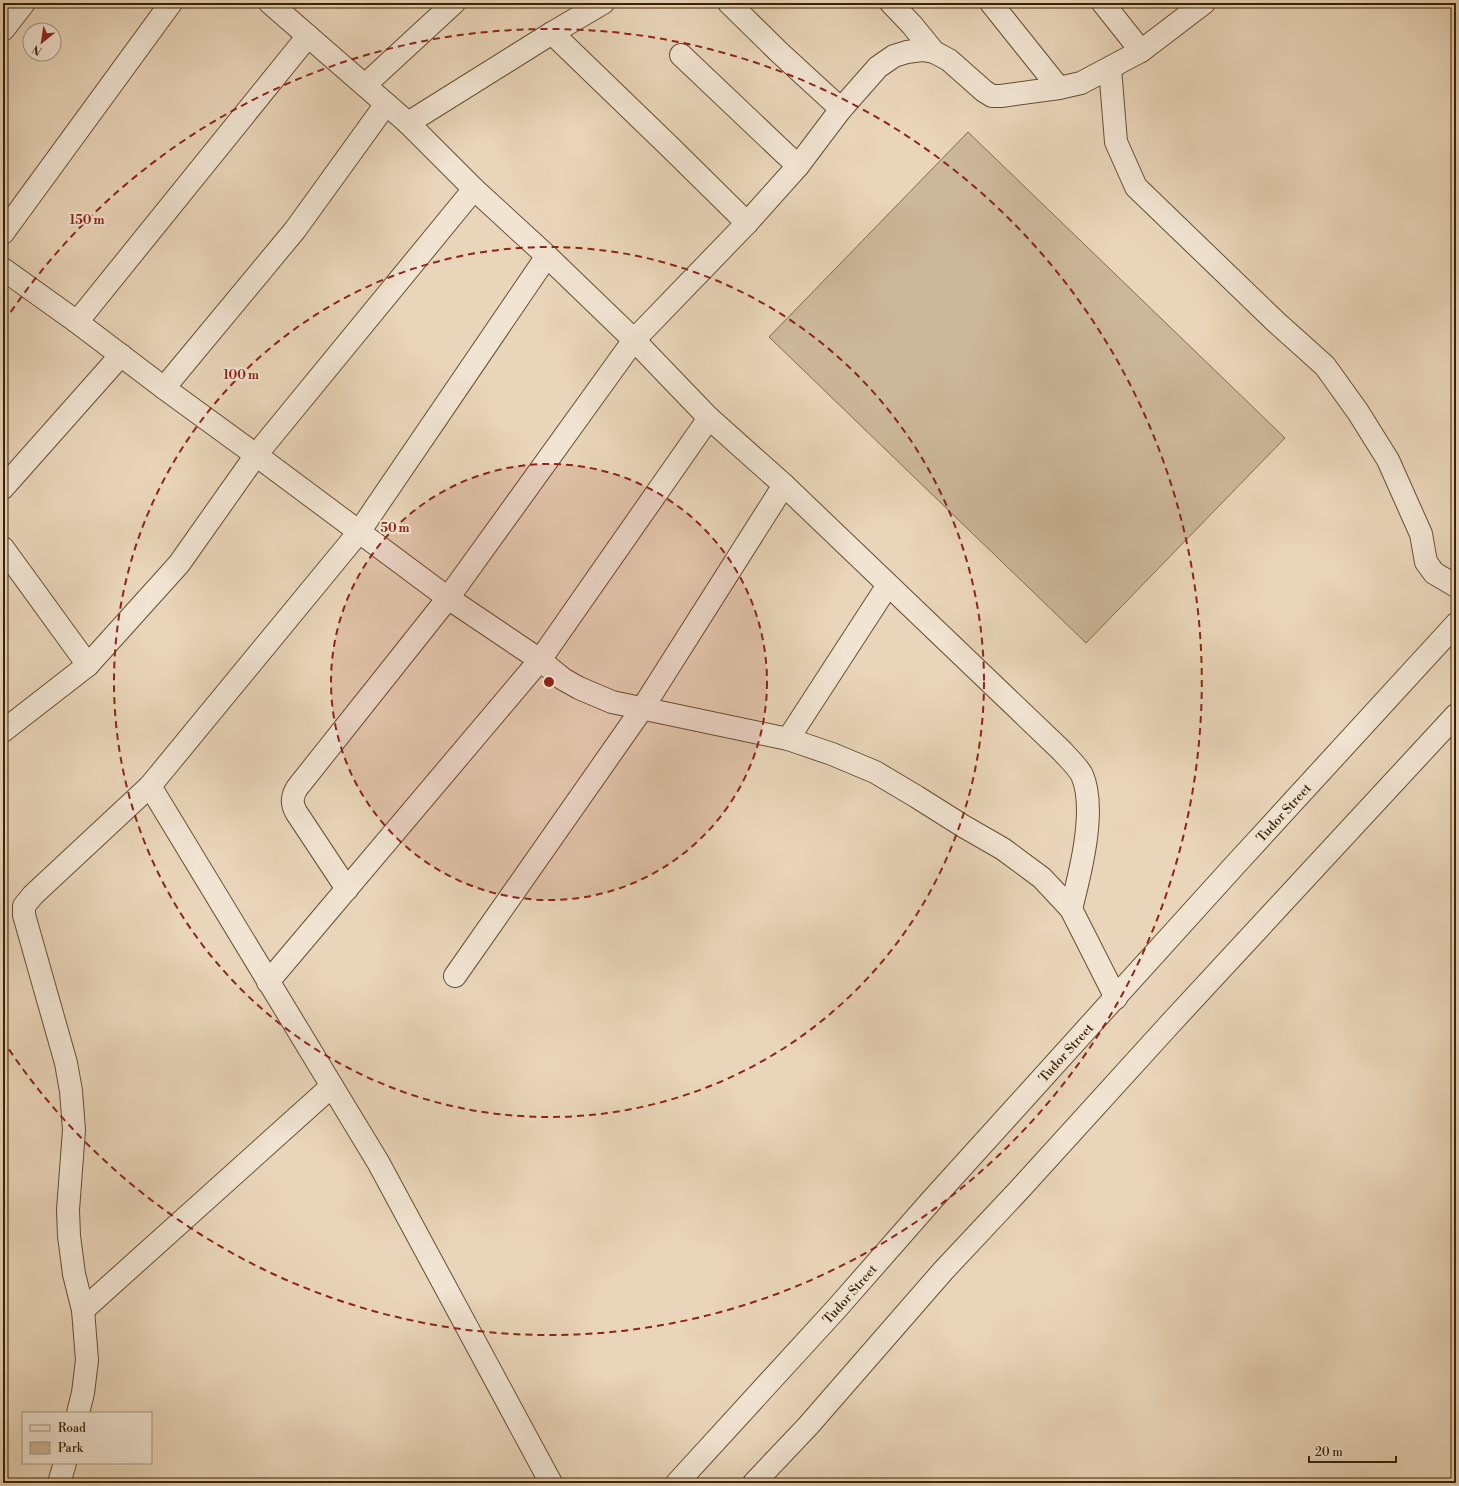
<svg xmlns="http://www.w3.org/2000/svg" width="1459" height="1486" viewBox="0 0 1459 1486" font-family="'Libre Bodoni',serif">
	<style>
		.green { fill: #cbb79a; stroke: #836c4e }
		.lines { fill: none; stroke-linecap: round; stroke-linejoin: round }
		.minor-casing { stroke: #664f30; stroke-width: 24 }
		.minor { stroke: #f1e4d2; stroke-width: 22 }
		.ring { fill: none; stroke: #8f2418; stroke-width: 2; stroke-dasharray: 7 5 }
		.labels { text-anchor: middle; stroke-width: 4; stroke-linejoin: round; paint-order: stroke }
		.street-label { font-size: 13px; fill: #3b2202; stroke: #f1e4d2 }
		.centre { fill: #8f2418; stroke: #f1e4d2; stroke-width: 2 }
		.ring-label { font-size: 12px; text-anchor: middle; font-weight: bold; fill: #8f2418; stroke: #f1e4d2; stroke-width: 4; stroke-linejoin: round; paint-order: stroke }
	</style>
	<rect width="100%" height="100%" fill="#e9d5b9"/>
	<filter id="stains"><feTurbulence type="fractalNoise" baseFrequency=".005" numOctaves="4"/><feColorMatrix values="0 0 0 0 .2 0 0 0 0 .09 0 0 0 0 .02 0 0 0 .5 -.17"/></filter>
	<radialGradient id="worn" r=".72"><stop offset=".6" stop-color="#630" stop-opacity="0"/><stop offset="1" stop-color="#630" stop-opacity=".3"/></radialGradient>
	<polygon class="green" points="968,132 1285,438 1086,643 769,337"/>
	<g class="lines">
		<g class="minor-casing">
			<g id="minor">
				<path d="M270 3 408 123 474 189 547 256 634 340 709 418 784 485 1062 751C1068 758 1078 767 1082 775 1097 809 1080 874 1071 909"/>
				<polyline points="729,3 780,53 841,109"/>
				<polyline points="891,3 912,25 934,52"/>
				<polyline points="991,3 1059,88"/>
				<polyline points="1103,3 1141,51"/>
				<polyline points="3,30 24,3"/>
				<polyline points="552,33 671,148 747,223"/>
				<polyline points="681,55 798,166"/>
				<polyline points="1110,68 1116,142 1136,187 1276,322 1325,366 1358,412 1388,460 1421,534 1426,562 1434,573 1456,586"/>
				<polyline points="365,85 454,3"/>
				<polyline points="408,123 552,33 603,3"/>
				<polyline points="3,233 171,3"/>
				<polyline points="3,269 77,322 164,388 256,455 448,598 540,660 563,679 579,688 612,702 788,739 832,754 875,772 917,797 963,826 1003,849 1042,878 1071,909 1116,998"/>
				<polyline points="77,322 308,36"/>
				<polyline points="164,388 295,230 386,104"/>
				<polyline points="3,488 121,355"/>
				<polyline points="3,548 88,665"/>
				<polyline points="3,731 88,665 179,564 256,455 474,189"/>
				<polyline points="788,739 888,585"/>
				<polyline points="150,786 378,1162 551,1483"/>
				<path d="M347 889 296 812C291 803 292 796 297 788L448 598 634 340 747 223 798 166 841 109 878 67 894 56 907 52 922 50 934 52 949 60 984 91 992 96H1001L1059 88 1081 83 1141 51 1204 3"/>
				<polyline points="455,976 642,709 784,485"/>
				<polyline points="268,982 540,660 709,418"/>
				<polyline points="83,1310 332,1086"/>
				<polyline points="78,1413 83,1393 87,1360 83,1310 74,1274 69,1236 68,1210 74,1130 71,1091 66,1063 24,915 24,906 33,895 150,786 359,532 547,256"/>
				<polyline points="59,1483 65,1463"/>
				<path id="s1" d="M677 1483 838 1307 931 1201 1235 865 1456 624"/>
				<polyline points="754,1483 808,1426 943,1271 1019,1190 1169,1025 1456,715"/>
			</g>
		</g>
		<use href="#minor" class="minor"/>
	</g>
	<circle cx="549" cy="682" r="218" fill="#8f2418" fill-opacity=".12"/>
	<g class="ring">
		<circle cx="549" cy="682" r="218"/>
		<circle cx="549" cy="682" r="435"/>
		<path d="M4 322A653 653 0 1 1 4 1042"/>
	</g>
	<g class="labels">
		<g class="street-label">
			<text dy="5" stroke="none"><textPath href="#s1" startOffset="904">Tudor Street</textPath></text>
			<text dy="5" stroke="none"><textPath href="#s1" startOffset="580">Tudor Street</textPath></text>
			<text dy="5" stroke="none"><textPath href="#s1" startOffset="256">Tudor Street</textPath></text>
		</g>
	</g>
	<circle cx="549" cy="682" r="6" class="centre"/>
	<g class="ring-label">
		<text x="87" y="224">150 m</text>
		<text x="241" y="379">100 m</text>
		<text x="395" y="532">50 m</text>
	</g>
	<rect width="1459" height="1486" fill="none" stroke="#e9d5b9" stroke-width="16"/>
	<rect x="4" y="4" width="1451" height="1478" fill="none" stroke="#3b2202" stroke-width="2"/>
	<rect x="8" y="8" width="1443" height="1470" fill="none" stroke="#3b2202"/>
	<rect x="22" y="1412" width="130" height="52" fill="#f1e4d2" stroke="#a8967f"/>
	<rect x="30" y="1425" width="20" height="6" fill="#f1e4d2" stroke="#a8967f"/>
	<text x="58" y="1432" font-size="12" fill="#3b2202">Road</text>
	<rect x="30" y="1442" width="20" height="12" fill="#cbb79a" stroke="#a8967f"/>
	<text x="58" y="1452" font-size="12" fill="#3b2202">Park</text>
	<g transform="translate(42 42) rotate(210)"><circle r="19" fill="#f1e4d2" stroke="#a8967f"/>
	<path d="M0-3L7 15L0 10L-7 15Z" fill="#8f2418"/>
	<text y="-6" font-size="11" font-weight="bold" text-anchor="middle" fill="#3b2202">N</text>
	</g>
	<path d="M1309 1456v6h87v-6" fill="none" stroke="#3b2202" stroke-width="2"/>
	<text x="1315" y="1456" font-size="12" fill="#3b2202" stroke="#f1e4d2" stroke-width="3" paint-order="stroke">20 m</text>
	<rect width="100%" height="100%" filter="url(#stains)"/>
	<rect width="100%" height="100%" fill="url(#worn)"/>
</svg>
